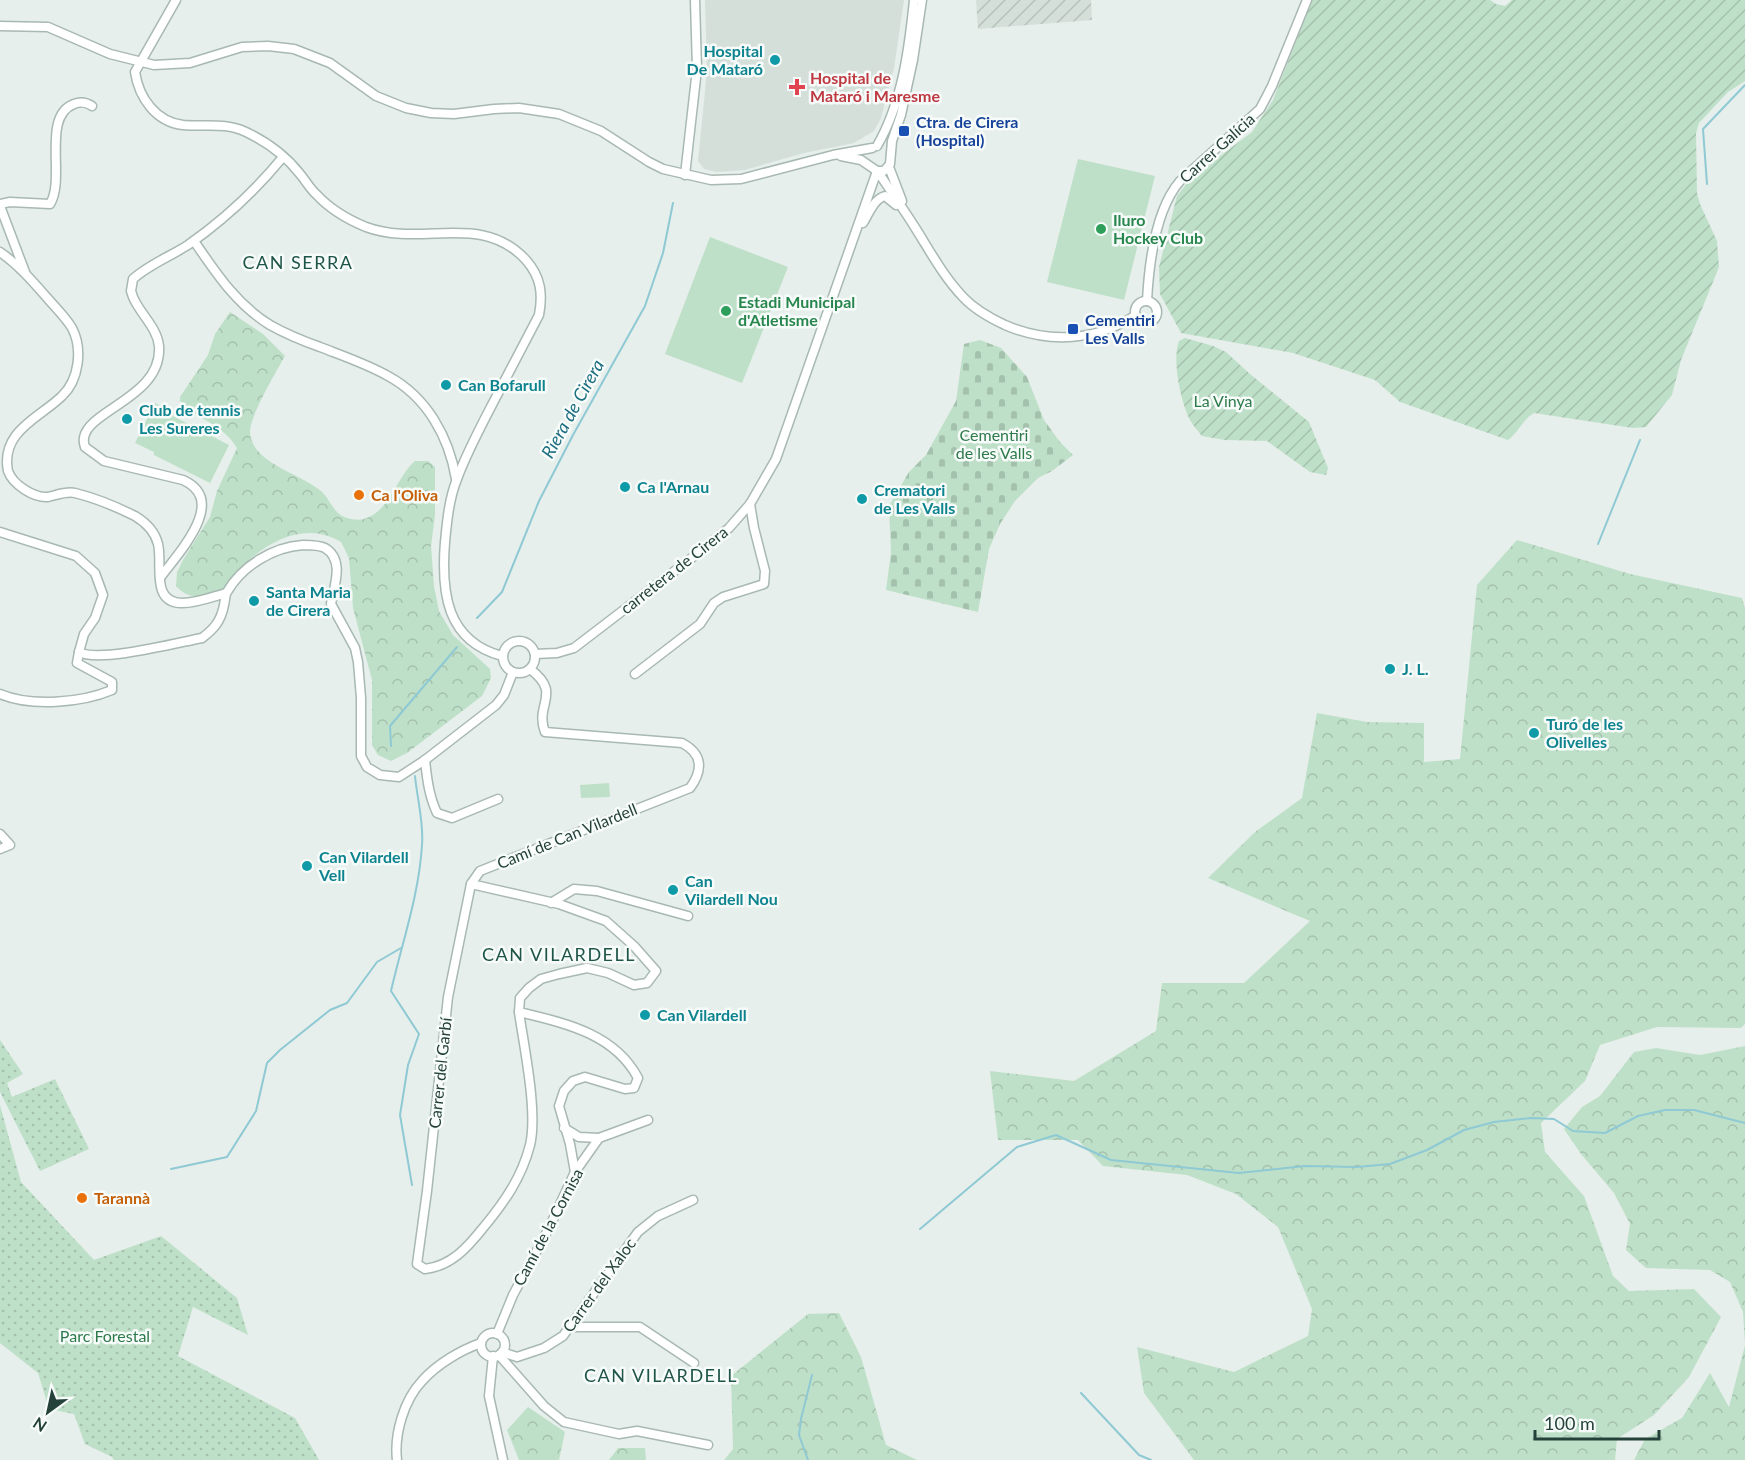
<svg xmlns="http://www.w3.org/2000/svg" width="1745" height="1460" viewBox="0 0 1745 1460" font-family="Lato,sans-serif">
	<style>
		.built { fill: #d4dfda }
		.industrial { fill: url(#industrial-furrows) }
		.grass { fill: #bfe0c8 }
		.forest { fill: url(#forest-crowns) }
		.cemetery { fill: url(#cemetery-stones) }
		.park { fill: url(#park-dots) }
		.garden { fill: url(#garden-furrows) }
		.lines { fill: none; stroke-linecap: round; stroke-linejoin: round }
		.stream { stroke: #8ec9d4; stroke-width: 2 }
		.street-casing { stroke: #a8b8b2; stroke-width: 11 }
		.street { stroke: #fff; stroke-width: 8 }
		.culture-dot { fill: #0f9aa8; stroke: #f7fbf9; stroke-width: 2 }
		.health-dot { fill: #e0444e; stroke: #f7fbf9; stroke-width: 2 }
		.transit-dot { fill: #1a4fb4; stroke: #f7fbf9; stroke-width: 2 }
		.leisure-dot { fill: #2e9e5b; stroke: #f7fbf9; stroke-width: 2 }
		.food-dot { fill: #e8710a; stroke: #f7fbf9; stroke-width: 2 }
		.labels { text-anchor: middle; stroke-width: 5; stroke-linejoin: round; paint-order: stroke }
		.culture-label { font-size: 16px; font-weight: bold; fill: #0d838f; stroke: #f7fbf9; text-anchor: start }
		.health-label { font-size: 16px; font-weight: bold; fill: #be3a42; stroke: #f7fbf9; text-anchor: start }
		.transit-label { font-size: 16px; font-weight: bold; fill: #164399; stroke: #f7fbf9; text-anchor: start }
		.street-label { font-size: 16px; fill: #24423a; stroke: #f7fbf9 }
		.leisure-label { font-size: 16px; font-weight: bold; fill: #27864d; stroke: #f7fbf9; text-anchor: start }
		.park-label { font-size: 16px; fill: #2d7a4b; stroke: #f7fbf9 }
		.food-label { font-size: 16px; font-weight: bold; fill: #c56008; stroke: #f7fbf9; text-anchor: start }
		.neighbourhood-label { font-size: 18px; letter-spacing: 1.5px; fill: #1f5548; stroke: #f7fbf9 }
		.water-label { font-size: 18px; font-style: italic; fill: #1c6f80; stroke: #f7fbf9 }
	</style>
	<defs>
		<pattern id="industrial-furrows" width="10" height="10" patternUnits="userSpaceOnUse" patternTransform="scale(1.5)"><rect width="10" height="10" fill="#d4dfda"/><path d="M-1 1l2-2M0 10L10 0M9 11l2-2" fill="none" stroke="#b6c1bc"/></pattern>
		<pattern id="forest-crowns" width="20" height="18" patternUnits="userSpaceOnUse" patternTransform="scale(1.5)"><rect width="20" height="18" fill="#bfe0c8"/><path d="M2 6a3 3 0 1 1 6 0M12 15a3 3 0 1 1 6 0" fill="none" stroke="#a4c1ad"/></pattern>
		<pattern id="cemetery-stones" width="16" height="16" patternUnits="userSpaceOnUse" patternTransform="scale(1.5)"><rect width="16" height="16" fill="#bfe0c8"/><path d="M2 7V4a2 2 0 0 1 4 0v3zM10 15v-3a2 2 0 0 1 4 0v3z" fill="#a4c1ad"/></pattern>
		<pattern id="park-dots" width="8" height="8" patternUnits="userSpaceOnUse" patternTransform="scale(1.5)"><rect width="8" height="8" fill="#bfe0c8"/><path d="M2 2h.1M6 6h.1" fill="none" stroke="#a4c1ad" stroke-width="1.8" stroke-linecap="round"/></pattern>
		<pattern id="garden-furrows" width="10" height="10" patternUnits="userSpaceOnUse" patternTransform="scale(1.5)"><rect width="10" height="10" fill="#bfe0c8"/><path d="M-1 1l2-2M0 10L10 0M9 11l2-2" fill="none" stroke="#a4c1ad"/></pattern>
	</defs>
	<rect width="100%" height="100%" fill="#e6efeb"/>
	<polygon class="built" points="705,0 904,0 894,68 881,118 874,131 854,143 804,153 745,170 717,172 704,169 698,161 707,71"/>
	<polygon class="industrial" points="976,0 1091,0 1092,20 978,29"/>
	<g class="grass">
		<polygon points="1078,159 1155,176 1124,300 1047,282"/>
		<polygon points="710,237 788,267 742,383 665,354"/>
		<polygon points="155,403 174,413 173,416 229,445 210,483 154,455 154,452 135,443"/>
		<polygon points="609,783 610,797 581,798 580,785"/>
	</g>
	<g class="forest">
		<path d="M230 312 263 334 285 356C276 372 251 414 250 431 250 463 302 474 321 491 330 499 332 510 342 516 348 519 358 521 364 519 391 511 396 477 415 461H428L435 467V515L431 546 434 586 439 611 453 635 490 669 491 678 482 696 407 753 391 761 378 755 372 745V680L353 608 349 558 341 542C309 522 273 538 248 561 239 570 232 581 222 589 208 600 188 600 176 586L177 572 183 560 210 517 217 491 237 448C224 425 198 420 180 401V397L208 355 215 334Z"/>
		<polygon points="1517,540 1630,574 1742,598 1745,608 1745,1024 1741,1028 1657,1027 1600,1045 1585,1081 1541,1123 1545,1152 1584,1196 1613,1276 1629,1291 1694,1289 1721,1317 1689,1377 1654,1415 1617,1439 1615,1460 1194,1460 1144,1393 1137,1347 1234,1372 1308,1336 1312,1309 1278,1227 1236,1194 1187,1175 1103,1166 1078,1140 998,1140 990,1071 1074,1081 1156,1031 1162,983 1244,983 1310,921 1208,878 1255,832 1302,798 1317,713 1367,722 1424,723 1424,762 1460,759 1477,585"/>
		<polygon points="1745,1046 1745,1460 1634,1460 1645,1439 1682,1418 1710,1373 1729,1407 1745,1345 1743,1312 1730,1282 1710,1270 1646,1268 1626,1250 1630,1224 1614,1193 1581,1154 1564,1129 1582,1107 1600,1096 1634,1052 1656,1048 1700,1055"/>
		<polygon points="839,1313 861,1357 886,1445 917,1460 724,1460 733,1449 731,1376 808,1314"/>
		<polygon points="528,1407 565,1432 559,1460 519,1460 507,1430"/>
		<polygon points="618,1448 645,1448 646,1460 609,1460"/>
	</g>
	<polygon class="cemetery" points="980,340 1001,348 1027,377 1044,420 1060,442 1073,455 1052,471 1038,478 1015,501 1000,524 989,549 978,612 886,590 891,552 889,506 909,472 926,455 956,401 964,344"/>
	<g class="park">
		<polygon points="0,1040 23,1074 7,1083 12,1097 55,1079 89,1149 40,1171 0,1092"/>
		<polygon points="0,1105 21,1182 94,1260 161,1236 237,1298 248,1335 193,1307 178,1356 295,1418 319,1460 114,1460 112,1457 85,1444 74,1414 49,1409 38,1373 0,1343"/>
	</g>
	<g class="garden">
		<path d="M1312 0H1490L1496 4 1505 6 1512 0H1745V81L1728 92 1699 123 1696 133 1697 193 1700 204 1717 241 1719 267 1681 360 1672 395 1646 427 1633 428 1534 413C1524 418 1518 433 1508 440L1400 402 1375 380 1293 353 1181 333 1160 294 1159 267 1177 196 1191 178 1252 132 1273 100Z"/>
		<path d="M1185 338 1213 346 1226 352 1250 374 1309 422 1328 468 1326 475 1310 472 1267 441 1225 440 1202 436C1197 430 1191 423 1188 416 1180 397 1172 360 1179 341Z"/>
	</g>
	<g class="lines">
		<g class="stream">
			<polyline points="1707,184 1703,129 1745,85"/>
			<polyline points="1598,544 1640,440"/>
			<polyline points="477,618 502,592 539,501 573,435 645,306 663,253 673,203"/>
			<polyline points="391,746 390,726 457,647"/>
			<polyline points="171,1169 227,1157 256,1111 267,1063 280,1050 330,1010 347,1003 377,962 401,948"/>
			<path d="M412 1185 400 1115 408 1065 419 1034 391 991C402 943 419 895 422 845 424 823 417 798 415 776"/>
			<polyline points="920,1229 1017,1147 1056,1135 1111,1160 1239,1173 1305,1166 1357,1167 1390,1164 1427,1150 1464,1130 1494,1122 1531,1118 1554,1119 1573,1131 1605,1133 1638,1116 1665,1110 1694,1110 1745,1123"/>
			<polyline points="1081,1393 1139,1455 1151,1460"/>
			<polyline points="808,1460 799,1435 801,1419 812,1375"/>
		</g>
		<g class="street-casing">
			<g id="street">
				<path d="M176 0 135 72C139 98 156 122 183 125 206 127 225 122 246 132 267 142 286 156 300 174 306 181 310 189 317 195 330 209 349 220 366 227 423 248 481 211 526 260 541 277 543 294 539 315 524 344 509 372 494 401 481 426 467 452 457 479 449 499 447 521 445 542 441 592 446 641 502 656"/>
				<polyline points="0,26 48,27 110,54 154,65 190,63 242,47 268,46 294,49 330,63 376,96 406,108 431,113 454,114 494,109 519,108 559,114 601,131 649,162 663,169 711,180 741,179 833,155 872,148"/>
				<path d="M877 146C902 103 909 50 914 0"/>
				<polyline points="841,156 861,160 877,171 884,171 890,164 892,141 901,115 913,60 922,0"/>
				<polyline points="889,167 902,201"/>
				<path d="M878 172C891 191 904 210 916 229 931 253 944 277 963 297 974 309 990 318 1005 325 1049 344 1096 341 1136 315"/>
				<polyline points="685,175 697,69 695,0"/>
				<path d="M0 204 10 202 50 204C66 179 41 116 74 104 81 101 86 102 92 106"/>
				<polyline points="0,206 25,272"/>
				<path d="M863 223C869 213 874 199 885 196L896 205"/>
				<path d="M194 241C216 273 236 304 270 325 286 334 303 341 320 347 343 356 367 364 388 376 427 397 449 437 456 479"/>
				<path d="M0 252C19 265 34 283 49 300 57 309 66 318 72 328 83 349 79 380 62 396 41 417 0 431 8 471 13 485 34 498 48 497 57 495 66 491 75 493 95 498 117 507 135 516 145 522 155 532 158 544 163 563 150 603 182 603 197 603 212 597 226 593"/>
				<path d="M1147 301C1149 263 1155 210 1180 181L1260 109 1272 86 1307 0"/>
				<circle cx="1146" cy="312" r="11"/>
				<path d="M0 532 76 556 95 573 103 595 95 618 84 634 79 652C99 663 176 643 202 638 214 629 221 621 224 605 225 601 225 595 227 592 242 566 273 547 303 545 310 545 319 545 325 548 345 560 334 586 331 604L355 648 358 662 361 698V756L367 767 380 775 399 777 425 760 496 705 504 695 513 672"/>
				<path d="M160 578C178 553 229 501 183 480L104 461 85 447C72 412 163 402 159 346 157 327 140 314 133 297L131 291 133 279C148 265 171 256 188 245 225 219 255 191 283 157"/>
				<circle cx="519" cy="657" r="16"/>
				<polyline points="535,654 557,653 574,648 702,550 729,528 750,504 776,459 877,171"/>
				<path d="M530 669C563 694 534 704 545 732L682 743C703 754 703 770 690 788L480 871 471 884 559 904 606 921 634 946 656 971 647 983 634 985 608 973 587 968 559 974 541 979 529 988 520 998 519 1012C564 1023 614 1033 638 1078L634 1088 625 1089 585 1077 573 1081 564 1091 559 1106 570 1144 575 1172"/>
				<polyline points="635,674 700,624 714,603 723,597 764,584 765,571 754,528 750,504"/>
				<path d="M0 694C31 707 81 703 112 690V682L77 663 79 652"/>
				<path d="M425 760C427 779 429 796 437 813L452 818 498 799"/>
				<polyline points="0,834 10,845 0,849"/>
				<path d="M471 884 448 997 427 1191 417 1264 425 1269C451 1266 467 1248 483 1228 504 1203 522 1177 530 1145 538 1112 524 1047 519 1012"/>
				<polyline points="551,903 574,889 597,891 688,916"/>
				<polyline points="564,1128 579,1137 599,1138"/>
				<polyline points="570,1327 640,1327 694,1363"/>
				<circle cx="493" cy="1345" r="12"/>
				<polyline points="497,1334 513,1295 549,1228 575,1172 599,1138 648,1120"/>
				<polyline points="502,1352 517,1357 544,1348 563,1336 638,1232 658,1216 693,1200"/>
				<polyline points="499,1355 544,1406 564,1422 619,1434 637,1431 708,1445"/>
				<polyline points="493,1356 489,1396 503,1460"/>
				<path d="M397 1460C394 1434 404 1400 422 1381 437 1364 461 1350 481 1343"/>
			</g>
		</g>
		<use href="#street" class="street"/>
	</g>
	<g class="culture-dot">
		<circle cx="775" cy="60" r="6"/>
		<circle cx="446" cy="385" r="6"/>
		<circle cx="127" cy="419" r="6"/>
		<circle cx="625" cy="487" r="6"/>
		<circle cx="862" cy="499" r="6"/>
		<circle cx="254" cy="601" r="6"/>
		<circle cx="1390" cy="669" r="6"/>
		<circle cx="1534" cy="733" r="6"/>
		<circle cx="307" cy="866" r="6"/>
		<circle cx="673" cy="890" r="6"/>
		<circle cx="645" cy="1015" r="6"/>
	</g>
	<path class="health-dot" d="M794 78h6v6h6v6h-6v6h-6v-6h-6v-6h6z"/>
	<g class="transit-dot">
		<rect x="898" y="125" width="12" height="12" rx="3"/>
		<rect x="1067" y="323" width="12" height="12" rx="3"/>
	</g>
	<g class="leisure-dot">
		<circle cx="1101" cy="229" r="6"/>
		<circle cx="726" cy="311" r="6"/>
	</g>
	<g class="food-dot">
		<circle cx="359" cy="495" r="6"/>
		<circle cx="82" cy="1198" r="6"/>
	</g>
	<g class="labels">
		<g class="culture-label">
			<text x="763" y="57" text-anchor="end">Hospital<tspan x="763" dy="18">De Mataró</tspan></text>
			<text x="458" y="391">Can Bofarull</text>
			<text x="139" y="416">Club de tennis<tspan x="139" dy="18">Les Sureres</tspan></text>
			<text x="637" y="493">Ca l'Arnau</text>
			<text x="874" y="496">Crematori<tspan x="874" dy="18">de Les Valls</tspan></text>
			<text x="266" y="598">Santa Maria<tspan x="266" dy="18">de Cirera</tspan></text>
			<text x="1402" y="675">J. L.</text>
			<text x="1546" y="730">Turó de les<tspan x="1546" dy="18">Olivelles</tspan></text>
			<text x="319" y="863">Can Vilardell<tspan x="319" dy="18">Vell</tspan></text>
			<text x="685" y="887">Can<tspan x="685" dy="18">Vilardell Nou</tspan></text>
			<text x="657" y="1021">Can Vilardell</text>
		</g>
		<g class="health-label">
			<text x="810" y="84">Hospital de<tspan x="810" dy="18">Mataró i Maresme</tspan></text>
		</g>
		<g class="transit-label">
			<text x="916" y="128">Ctra. de Cirera<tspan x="916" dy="18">(Hospital)</tspan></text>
			<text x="1085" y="326">Cementiri<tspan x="1085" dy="18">Les Valls</tspan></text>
		</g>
		<g class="street-label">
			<text transform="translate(1217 148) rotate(-42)" y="6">Carrer Galícia</text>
			<text transform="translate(674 570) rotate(-38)" y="6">carretera de Cirera</text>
			<text transform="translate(567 836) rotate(-22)" y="6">Camí de Can Vilardell</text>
			<text transform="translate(440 1073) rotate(-84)" y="6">Carrer del Garbí</text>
			<text transform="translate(548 1227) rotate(-62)" y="6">Camí de la Cornisa</text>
			<text transform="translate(599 1285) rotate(-54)" y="6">Carrer del Xaloc</text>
		</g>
		<g class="leisure-label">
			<text x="1113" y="226">Iluro<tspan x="1113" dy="18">Hockey Club</tspan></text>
			<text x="738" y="308">Estadi Municipal<tspan x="738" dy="18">d'Atletisme</tspan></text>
		</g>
		<g class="park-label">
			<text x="1223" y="407">La Vinya</text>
			<text x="994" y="441">Cementiri<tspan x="994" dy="18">de les Valls</tspan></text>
			<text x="105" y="1342">Parc Forestal</text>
		</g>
		<g class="food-label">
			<text x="371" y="501">Ca l'Oliva</text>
			<text x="94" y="1204">Tarannà</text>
		</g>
		<g class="neighbourhood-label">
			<text x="298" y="269">CAN SERRA</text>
			<text x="559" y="961">CAN VILARDELL</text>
			<text x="661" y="1382">CAN VILARDELL</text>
		</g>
		<g class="water-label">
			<text transform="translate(573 409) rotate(-61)" y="6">Riera de Cirera</text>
		</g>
	</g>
	<g transform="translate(48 1412) rotate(213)" stroke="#f7fbf9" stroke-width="4.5" paint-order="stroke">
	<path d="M0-4.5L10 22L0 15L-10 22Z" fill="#24423a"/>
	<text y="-9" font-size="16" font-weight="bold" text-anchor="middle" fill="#24423a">N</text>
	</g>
	<path d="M1535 1430v9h124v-9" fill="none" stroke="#24423a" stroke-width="3"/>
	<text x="1544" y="1430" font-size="18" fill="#24423a" stroke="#f7fbf9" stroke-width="4.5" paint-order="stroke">100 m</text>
</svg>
